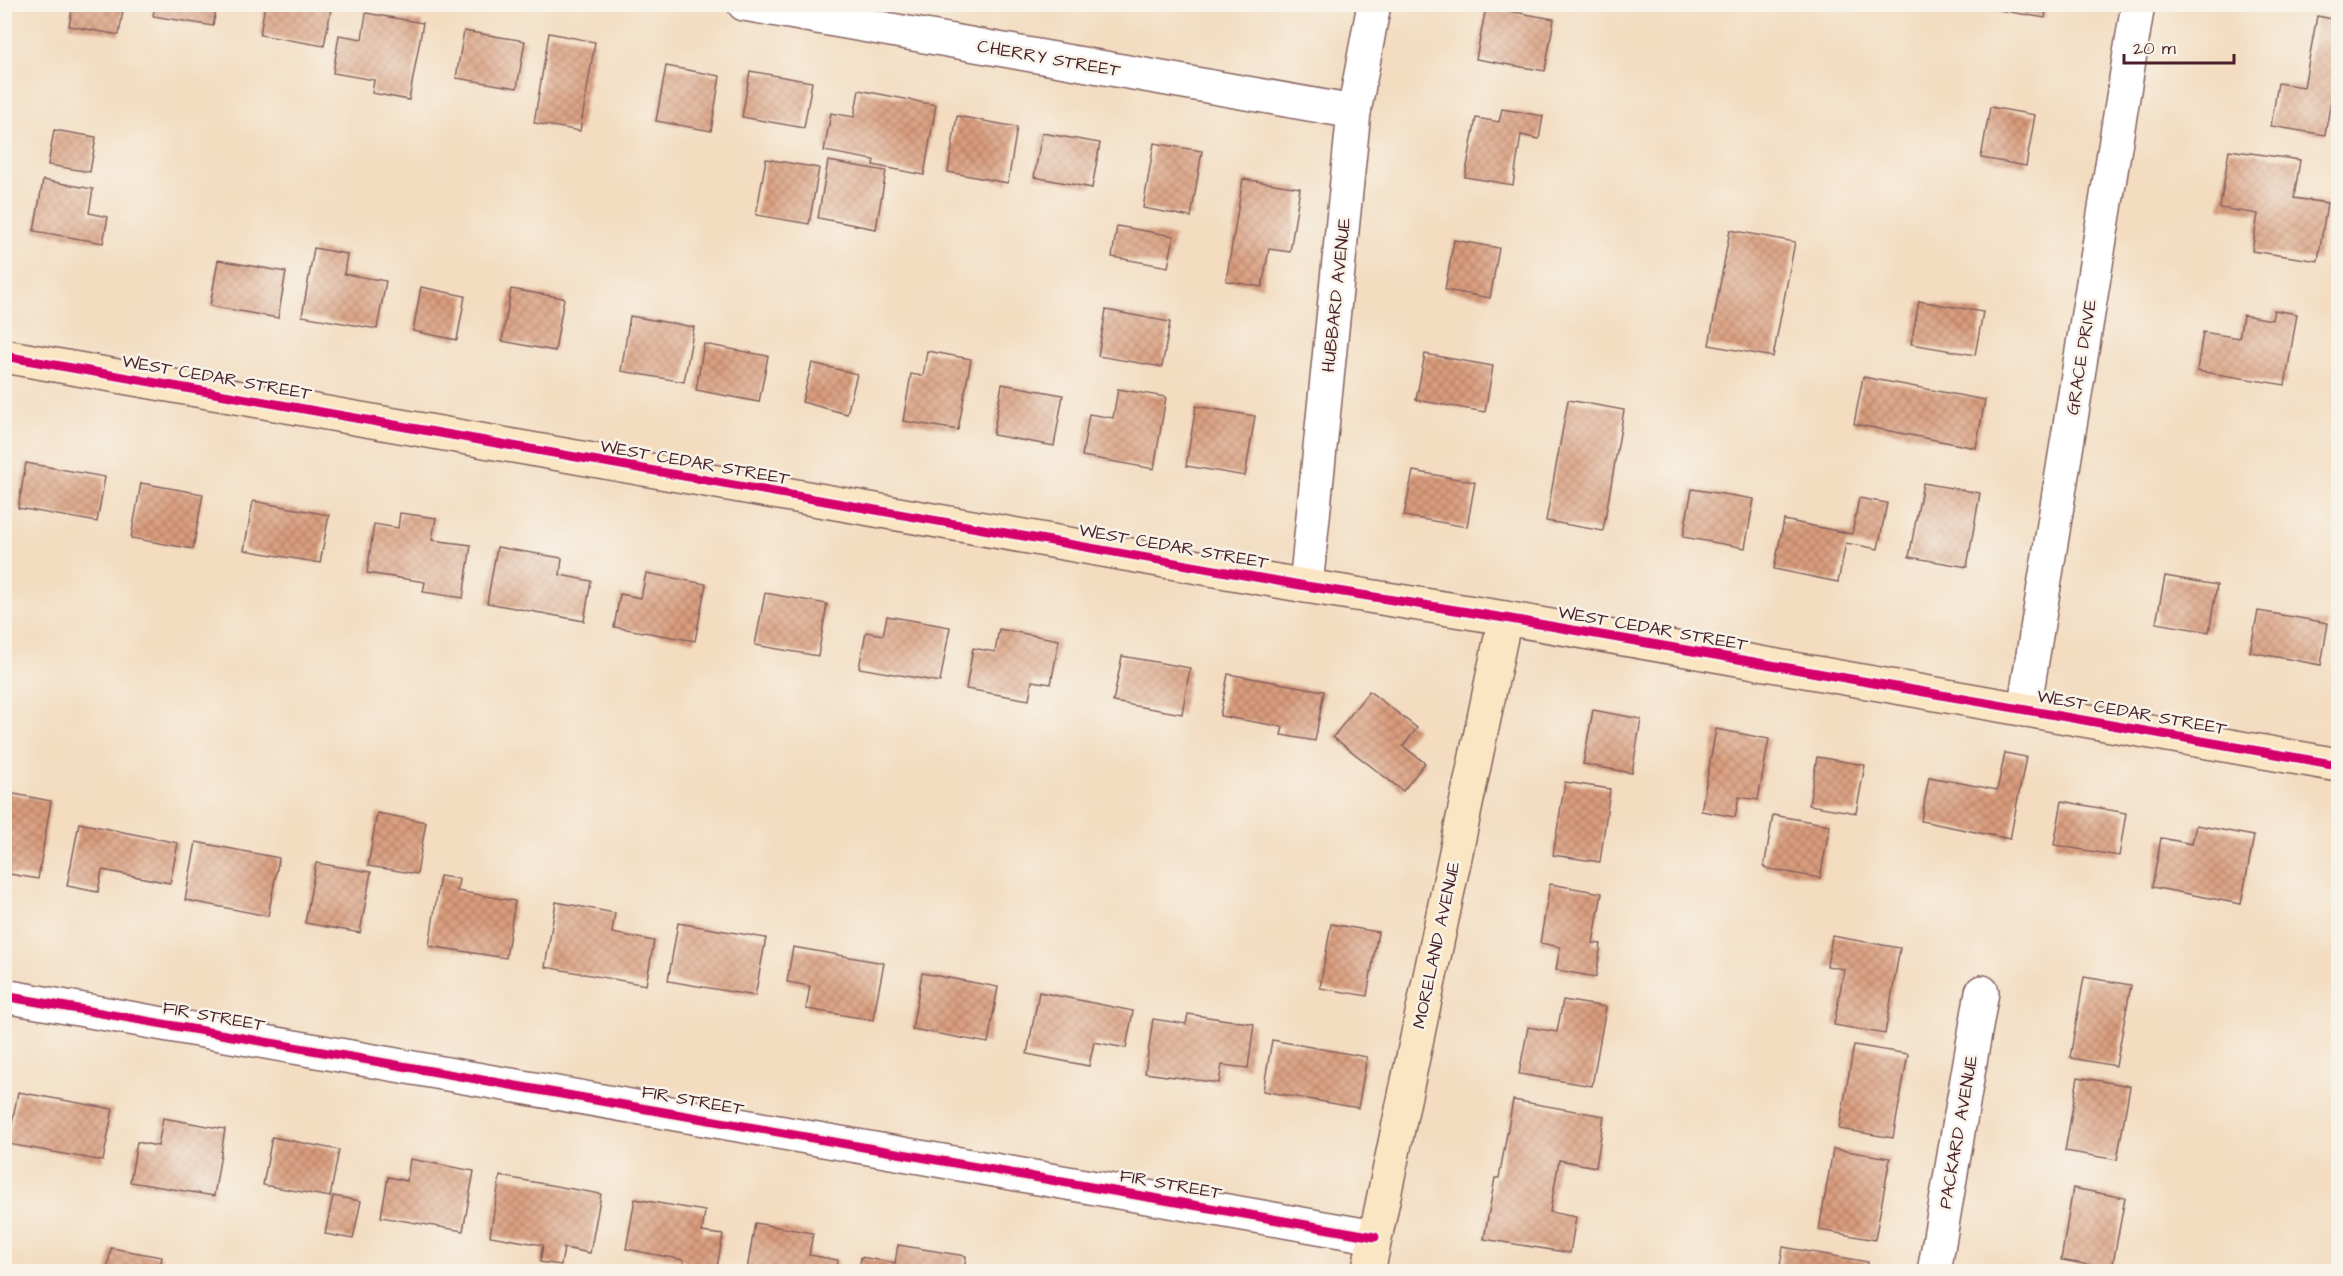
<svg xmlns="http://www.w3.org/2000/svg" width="2343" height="1276" viewBox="0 0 2343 1276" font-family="'Architects Daughter',sans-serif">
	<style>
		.building { fill: url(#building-cross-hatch) }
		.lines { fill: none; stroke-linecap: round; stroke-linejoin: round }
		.street-casing { stroke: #85615f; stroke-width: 36 }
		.secondary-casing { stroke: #85615f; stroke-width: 36 }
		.street { stroke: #fff; stroke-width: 33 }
		.secondary { stroke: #fbe6c4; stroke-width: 33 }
		.cycleway-casing { stroke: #f7f3e8; stroke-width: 13 }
		.cycleway { stroke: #d6006c; stroke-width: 9 }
		.labels { text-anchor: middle; stroke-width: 5; stroke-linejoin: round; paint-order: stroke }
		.street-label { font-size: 18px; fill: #4a1f2b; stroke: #f7f3e8 }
	</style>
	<defs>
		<pattern id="building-cross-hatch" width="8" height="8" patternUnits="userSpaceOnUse" patternTransform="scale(1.5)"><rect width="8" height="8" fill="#da9d7d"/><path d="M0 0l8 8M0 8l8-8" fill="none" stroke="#b37f67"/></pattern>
	</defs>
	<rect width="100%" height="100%" fill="#f7f3e8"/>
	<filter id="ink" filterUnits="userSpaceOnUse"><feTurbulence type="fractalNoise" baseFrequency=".0167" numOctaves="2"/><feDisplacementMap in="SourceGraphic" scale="12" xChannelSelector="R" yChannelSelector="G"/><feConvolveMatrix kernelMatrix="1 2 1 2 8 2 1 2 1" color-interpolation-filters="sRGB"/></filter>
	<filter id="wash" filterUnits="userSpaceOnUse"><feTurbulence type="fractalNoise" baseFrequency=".008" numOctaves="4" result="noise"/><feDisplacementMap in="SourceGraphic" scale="24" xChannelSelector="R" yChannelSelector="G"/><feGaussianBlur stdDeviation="1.35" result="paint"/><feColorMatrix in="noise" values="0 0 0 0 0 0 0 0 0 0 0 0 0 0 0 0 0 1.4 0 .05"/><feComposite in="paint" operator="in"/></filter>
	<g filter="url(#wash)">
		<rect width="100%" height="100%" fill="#f3dcc0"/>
		<g id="blocks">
			<g class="building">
				<polygon points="73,4 124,4 119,35 69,26"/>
				<polygon points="155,4 217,4 213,26 153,16"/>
				<polygon points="265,4 332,4 324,46 260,35"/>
				<polygon points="1987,4 2047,4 2045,18 1986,8"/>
				<polygon points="1486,7 1554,19 1545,71 1476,59"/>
				<polygon points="366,13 423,23 409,100 372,93 374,80 333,73 339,35 362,39"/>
				<polygon points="2317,16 2338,20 2338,96 2332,95 2325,135 2271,126 2278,83 2304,87"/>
				<polygon points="464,31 525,41 517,88 456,78"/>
				<polygon points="549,33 595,42 580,131 534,123"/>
				<polygon points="666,66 720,76 711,131 656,121"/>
				<polygon points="750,71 812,82 804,128 742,117"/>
				<polygon points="859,90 936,105 924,175 873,165 874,160 824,151 831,113 854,117"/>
				<polygon points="1990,107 2035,115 2026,166 1981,158"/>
				<polygon points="1502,109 1543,116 1539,139 1521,135 1513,185 1465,177 1476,118 1499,122"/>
				<polygon points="957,116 1017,127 1008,183 948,172"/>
				<polygon points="54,130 96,137 90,172 48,165"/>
				<polygon points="1042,133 1100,143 1092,188 1034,177"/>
				<polygon points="1154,143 1202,151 1191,217 1143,208"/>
				<polygon points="2229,150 2300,160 2294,198 2327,203 2318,261 2252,251 2258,214 2220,208"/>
				<polygon points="766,159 819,168 809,224 756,215"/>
				<polygon points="828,161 886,171 876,229 818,218"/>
				<polygon points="1243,179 1300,188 1290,252 1269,249 1262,287 1226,281"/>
				<polygon points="43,180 93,189 89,213 108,217 103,243 34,231"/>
				<polygon points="1117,226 1174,236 1168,267 1112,257"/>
				<polygon points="1730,230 1795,242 1773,357 1709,345"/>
				<polygon points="1454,240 1499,248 1490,298 1445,290"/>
				<polygon points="314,248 347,254 344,274 386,281 377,329 302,316"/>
				<polygon points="218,260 286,272 278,318 210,306"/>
				<polygon points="421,287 465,296 457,340 413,331"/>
				<polygon points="511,289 564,298 555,351 502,341"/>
				<polygon points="1919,301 1983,312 1975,355 1911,344"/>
				<polygon points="1106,310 1170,322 1162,367 1098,356"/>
				<polygon points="2274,310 2297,314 2285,385 2197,371 2203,332 2239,338 2243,315 2272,320"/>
				<polygon points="630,316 694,327 684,382 621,371"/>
				<polygon points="704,344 768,356 759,402 696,390"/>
				<polygon points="927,351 971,359 958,430 903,421 911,374 923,376"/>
				<polygon points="1425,354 1493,366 1485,412 1416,400"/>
				<polygon points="812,363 857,374 847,414 802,402"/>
				<polygon points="1863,377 1985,400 1976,448 1854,424"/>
				<polygon points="1002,384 1063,395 1054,446 993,435"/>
				<polygon points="1118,389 1166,397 1154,469 1082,456 1089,414 1113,418"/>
				<polygon points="1568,400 1624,410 1603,531 1546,521"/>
				<polygon points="1196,406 1255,416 1245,476 1186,466"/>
				<polygon points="26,463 105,477 97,522 18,508"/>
				<polygon points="1413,471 1475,482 1467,527 1404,516"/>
				<polygon points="141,483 203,494 193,549 131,538"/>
				<polygon points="1923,483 1980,493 1967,567 1909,557"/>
				<polygon points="1692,489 1754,499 1745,548 1683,537"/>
				<polygon points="1859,498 1887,503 1878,549 1846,543 1838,582 1774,569 1784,520 1852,534"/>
				<polygon points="253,501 329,515 320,563 244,550"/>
				<polygon points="400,513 436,518 432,540 471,545 463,598 423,592 425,582 367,573 374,524 398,528"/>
				<polygon points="497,547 562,558 560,575 591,581 584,621 487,603"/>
				<polygon points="646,573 706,584 695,641 614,627 620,594 641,598"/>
				<polygon points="2165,576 2217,585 2209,632 2156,623"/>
				<polygon points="765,593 827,604 818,656 755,645"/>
				<polygon points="2258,611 2328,623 2321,665 2250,652"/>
				<polygon points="887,616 950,627 940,682 859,668 866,632 883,635"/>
				<polygon points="999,629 1059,640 1051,684 1032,681 1029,700 966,689 973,648 995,652"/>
				<polygon points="1122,656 1190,668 1182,714 1113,702"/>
				<polygon points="1228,674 1324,691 1315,741 1281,735 1283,727 1220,716"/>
				<polygon points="1369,691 1417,728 1403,746 1425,763 1403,791 1333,737"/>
				<polygon points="1593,710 1641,719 1632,773 1583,764"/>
				<polygon points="1716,729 1769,739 1758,800 1739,797 1735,817 1701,811"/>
				<polygon points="2005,753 2026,757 2010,839 1921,821 1929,777 1997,790"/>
				<polygon points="1817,757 1865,765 1856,813 1809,805"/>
				<polygon points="1565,782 1610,789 1600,862 1553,855"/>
				<polygon points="4,792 51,801 38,879 4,873"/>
				<polygon points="2062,801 2126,813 2119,856 2054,845"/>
				<polygon points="377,813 426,822 417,874 368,866"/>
				<polygon points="1773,815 1830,825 1820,878 1764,868"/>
				<polygon points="79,823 178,843 170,883 102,870 98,892 67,886"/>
				<polygon points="2196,825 2254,836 2241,904 2152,887 2161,838 2192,844"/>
				<polygon points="196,842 279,858 268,916 185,900"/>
				<polygon points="316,863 371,872 360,933 305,923"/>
				<polygon points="440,876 459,879 457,891 515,901 506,958 429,946"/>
				<polygon points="1550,884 1602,893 1593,943 1601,944 1596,977 1556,970 1560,947 1540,943"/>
				<polygon points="556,902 615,913 612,933 654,941 646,985 545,967"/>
				<polygon points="678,923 766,938 755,996 668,981"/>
				<polygon points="1331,924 1378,932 1367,996 1320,988"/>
				<polygon points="1832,936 1900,948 1885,1034 1834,1025 1844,969 1827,966"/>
				<polygon points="793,947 884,963 873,1020 806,1009 810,986 787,982"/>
				<polygon points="922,973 998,987 988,1043 912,1029"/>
				<polygon points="2084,977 2131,985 2116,1066 2070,1058"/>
				<polygon points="1039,992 1133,1011 1126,1048 1094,1042 1089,1066 1027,1054"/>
				<polygon points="1563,1000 1606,1007 1592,1086 1519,1074 1528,1027 1557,1032"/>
				<polygon points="1188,1014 1254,1024 1248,1068 1222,1065 1219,1083 1145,1073 1153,1019 1186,1024"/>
				<polygon points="1272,1040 1367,1057 1358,1108 1263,1091"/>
				<polygon points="1854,1045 1908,1054 1893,1138 1839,1129"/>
				<polygon points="2078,1077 2130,1086 2117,1160 2065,1151"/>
				<polygon points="18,1092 113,1109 103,1161 8,1144"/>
				<polygon points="1513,1100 1604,1116 1596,1167 1559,1160 1550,1212 1576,1217 1570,1253 1484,1239 1495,1178 1499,1178"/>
				<polygon points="163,1118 225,1129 214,1196 130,1182 137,1142 158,1146"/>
				<polygon points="272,1137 339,1150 330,1197 263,1185"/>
				<polygon points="1833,1149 1890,1158 1875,1240 1819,1230"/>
				<polygon points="410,1159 474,1171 463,1231 381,1217 388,1177 407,1181"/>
				<polygon points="500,1176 601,1194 590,1253 564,1248 561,1265 540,1262 543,1245 490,1236"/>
				<polygon points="2073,1188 2125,1198 2112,1269 2061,1260"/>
				<polygon points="333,1196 361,1201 353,1239 325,1234"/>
				<polygon points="635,1199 705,1211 702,1232 723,1235 716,1272 682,1272 684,1260 626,1249"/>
				<polygon points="755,1223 813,1233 809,1255 838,1260 836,1272 758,1272 747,1270"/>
				<polygon points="898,1245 966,1256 964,1272 859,1272 861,1257 895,1263"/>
				<polygon points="1783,1247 1868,1262 1866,1272 1779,1272"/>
				<polygon points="111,1248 162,1257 159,1272 107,1272"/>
			</g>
		</g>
	</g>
	<g filter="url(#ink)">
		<use href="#blocks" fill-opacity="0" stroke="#85615f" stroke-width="1.5"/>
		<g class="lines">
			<g class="street-casing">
				<g id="street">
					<polyline points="744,4 1354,112"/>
					<polyline points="1306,586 1354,112 1374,4"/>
					<polyline points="2024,710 2138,4"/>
					<polyline points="4,996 1375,1237"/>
					<polyline points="1934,1272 1982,992"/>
				</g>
			</g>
			<g class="secondary-casing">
				<g id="secondary">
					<polyline points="4,356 1306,586 1505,618 2338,765"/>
					<polyline points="1368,1272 1505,618"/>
				</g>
			</g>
			<use href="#street" class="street"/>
			<use href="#secondary" class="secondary"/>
			<g class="cycleway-casing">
				<g id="cycleway">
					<polyline points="4,356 1306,586 1505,618 2338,765"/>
					<polyline points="4,996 1375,1237"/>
				</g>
			</g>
			<use href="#cycleway" class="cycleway"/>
		</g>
	</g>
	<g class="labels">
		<g class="street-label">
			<text transform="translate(1049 58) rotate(10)" y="6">CHERRY STREET</text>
			<text transform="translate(1336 295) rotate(-84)" y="6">HUBBARD AVENUE</text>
			<text transform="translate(2081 357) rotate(-81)" y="6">GRACE DRIVE</text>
			<text transform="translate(217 377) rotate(10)" y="6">WEST CEDAR STREET</text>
			<text transform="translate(695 462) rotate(10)" y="6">WEST CEDAR STREET</text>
			<text transform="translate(1174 546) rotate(10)" y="6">WEST CEDAR STREET</text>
			<text transform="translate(1653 628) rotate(10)" y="6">WEST CEDAR STREET</text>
			<text transform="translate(2132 712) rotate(10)" y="6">WEST CEDAR STREET</text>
			<text transform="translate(1436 945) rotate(-78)" y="6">MORELAND AVENUE</text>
			<text transform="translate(214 1016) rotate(10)" y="6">FIR STREET</text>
			<text transform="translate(693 1100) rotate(10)" y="6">FIR STREET</text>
			<text transform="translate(1958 1132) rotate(-80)" y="6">PACKARD AVENUE</text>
			<text transform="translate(1171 1184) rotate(10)" y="6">FIR STREET</text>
		</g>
	</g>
	<rect width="2343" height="1276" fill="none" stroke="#f7f3e8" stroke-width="24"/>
	<path d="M2124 54v9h110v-9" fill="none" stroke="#4a1f2b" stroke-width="3"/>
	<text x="2133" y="54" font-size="18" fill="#4a1f2b" stroke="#f7f3e8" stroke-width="4.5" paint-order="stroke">20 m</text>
</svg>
